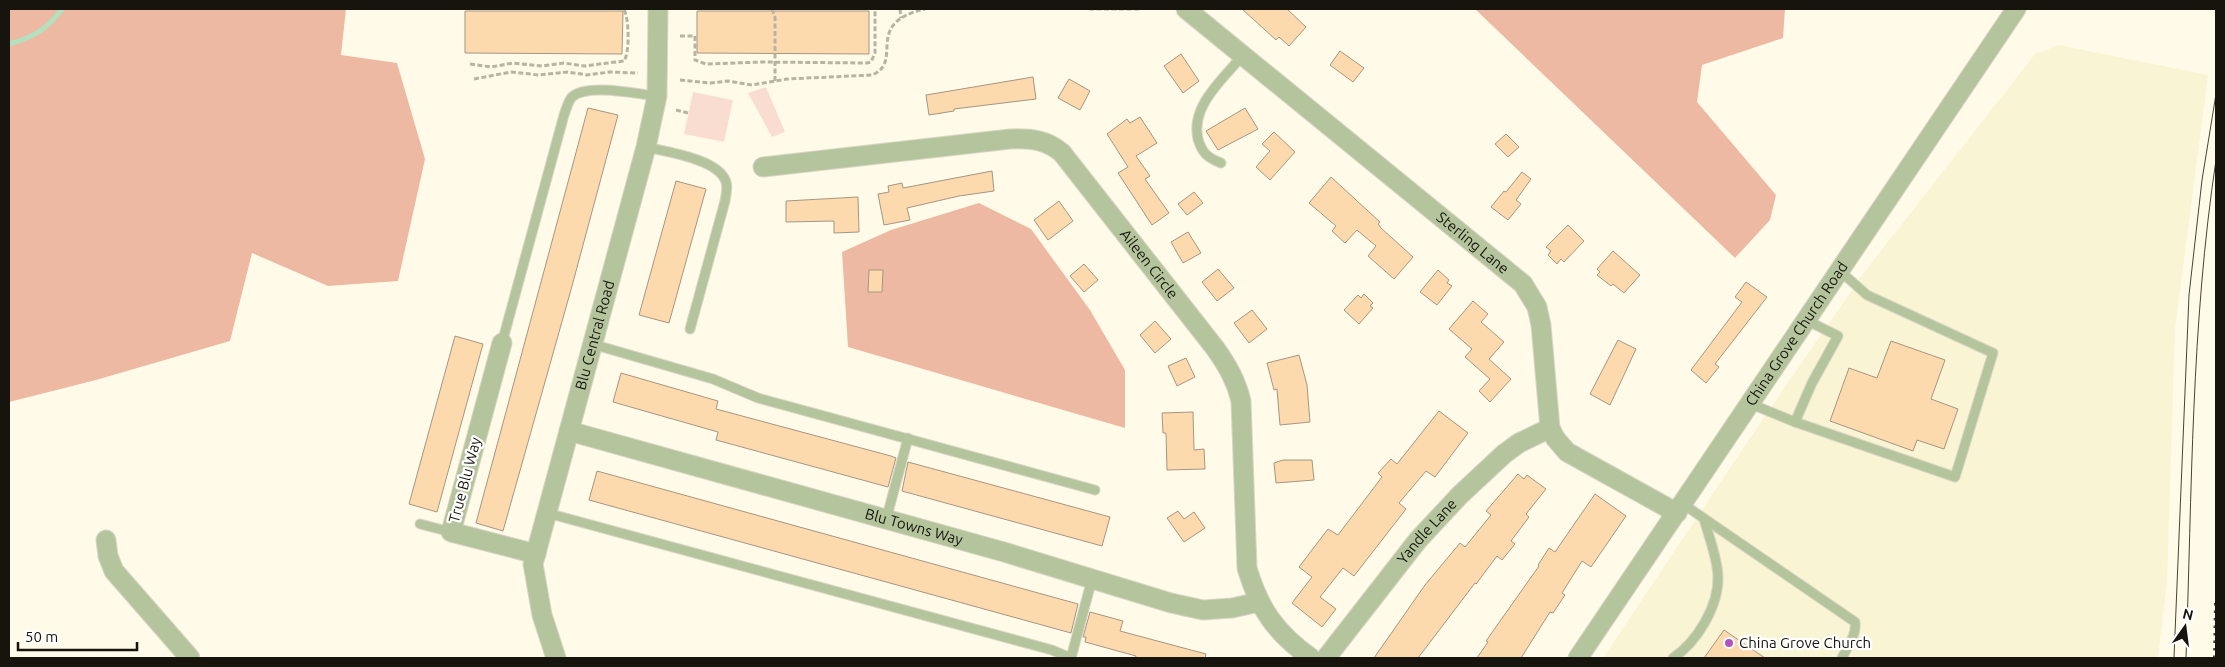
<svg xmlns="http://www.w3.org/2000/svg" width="2225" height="667" viewBox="0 0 2225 667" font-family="Ubuntu,sans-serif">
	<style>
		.built { fill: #f9f4d4 }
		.green { fill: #faddd1 }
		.forest { fill: #eeb9a3 }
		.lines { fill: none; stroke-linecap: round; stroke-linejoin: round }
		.stream { stroke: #b1e1bf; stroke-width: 5 }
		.building { fill: #fdd9ae; stroke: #a59683 }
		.service-casing { stroke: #dad6c5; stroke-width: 11 }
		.minor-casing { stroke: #dad6c5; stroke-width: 21 }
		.path { stroke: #b7b4a4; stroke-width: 3; stroke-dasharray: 5 2.5; stroke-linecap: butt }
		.service { stroke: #b4c59d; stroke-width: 9 }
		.minor { stroke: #b4c59d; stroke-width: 19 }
		.tram { stroke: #464339; stroke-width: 1 }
		.rail { stroke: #464339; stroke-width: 4; stroke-dasharray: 2.5 5; stroke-linecap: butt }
		.poi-dot { fill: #af54c0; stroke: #fff; stroke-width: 2 }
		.labels { text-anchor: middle; stroke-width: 4.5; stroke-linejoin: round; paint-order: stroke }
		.street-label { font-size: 15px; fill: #16140c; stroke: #fff }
		.poi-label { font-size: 15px; fill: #16140c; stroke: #fff; text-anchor: start }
	</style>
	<rect width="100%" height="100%" fill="#fffbe8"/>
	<polygon class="built" points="2059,45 2208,75 2175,330 2167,583 2158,658 1603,658 1756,429 1865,271 2035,54"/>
	<g class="green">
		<polygon points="766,87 785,132 772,137 748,93"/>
		<polygon points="693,92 733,100 724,142 684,134"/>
	</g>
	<g class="forest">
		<polygon points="9,9 346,9 341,55 397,63 425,159 398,281 328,286 252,253 230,341 96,380 9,402"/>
		<polygon points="1475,9 1785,9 1783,38 1702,65 1697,102 1776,195 1770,220 1735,258"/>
		<polygon points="979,203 1031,229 1090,310 1125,370 1125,428 848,347 842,252 891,230"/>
	</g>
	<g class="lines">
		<path class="stream" d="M9 44C34 37 46 30 62 9"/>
	</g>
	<g class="building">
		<polygon points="1242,9 1287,9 1306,27 1289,46 1279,37 1276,40"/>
		<polygon points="465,11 623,11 622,54 465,53"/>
		<polygon points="697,11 869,11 869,54 697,53"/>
		<polygon points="1340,51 1364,68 1353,82 1330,65"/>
		<polygon points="1181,54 1199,81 1183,93 1164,66"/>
		<polygon points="1033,77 1036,99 954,109 954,111 929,115 926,95"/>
		<polygon points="1069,79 1090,91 1080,110 1058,98"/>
		<polygon points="588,108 618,115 572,286 503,531 476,523"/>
		<polygon points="1245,108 1258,129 1218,150 1206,131"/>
		<polygon points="1140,117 1157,143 1136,156 1150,176 1145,179 1169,213 1152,225 1118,173 1128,167 1107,134 1127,119 1130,123"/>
		<polygon points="1274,132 1295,152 1270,180 1256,167 1270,151 1262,144"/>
		<polygon points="1506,134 1519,147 1508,157 1495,144"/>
		<polygon points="992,171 994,191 959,196 907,208 910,220 884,225 878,194 889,192 888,186 902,183 903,188"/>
		<polygon points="1522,172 1531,179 1516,200 1521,204 1508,220 1491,207 1504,191 1506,192"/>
		<polygon points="1331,177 1380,222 1378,224 1381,228 1413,257 1394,279 1368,256 1376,246 1357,230 1345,243 1332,231 1336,226 1309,203"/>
		<polygon points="676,181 706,189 669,323 639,315"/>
		<polygon points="1194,192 1203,203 1187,215 1178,204"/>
		<polygon points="858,197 859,232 834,233 834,221 786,222 786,201"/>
		<polygon points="1059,201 1073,221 1048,240 1034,220"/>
		<polygon points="1568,225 1584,241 1564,262 1561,259 1557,264 1548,255 1551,251 1546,247"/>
		<polygon points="1188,232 1201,253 1183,263 1171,242"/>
		<polygon points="1613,251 1640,275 1624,293 1613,284 1611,286 1597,275 1600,272 1597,269"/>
		<polygon points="1084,264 1098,280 1084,292 1070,276"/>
		<polygon points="1218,269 1234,288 1217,301 1202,282"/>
		<polygon points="869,270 883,270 882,292 868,292"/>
		<polygon points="1438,270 1449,280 1447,283 1452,286 1437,305 1420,292"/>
		<polygon points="1746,282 1767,297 1715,364 1719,367 1706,383 1691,370 1742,302 1735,297"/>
		<polygon points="1364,294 1373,303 1370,306 1373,308 1359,324 1344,310 1358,295 1361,298"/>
		<polygon points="1473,301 1488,314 1481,322 1504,342 1489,359 1511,379 1490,402 1479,391 1490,379 1465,357 1472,349 1449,329"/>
		<polygon points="1252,310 1267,329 1249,343 1234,323"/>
		<polygon points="1155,321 1171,339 1155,353 1140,335"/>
		<polygon points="455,336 483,344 437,512 409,504"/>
		<polygon points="1618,340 1636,349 1610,405 1590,394"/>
		<polygon points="1891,341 1945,360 1931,399 1958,409 1944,449 1917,440 1913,451 1830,421 1849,368 1877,378"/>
		<polygon points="1299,355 1307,385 1310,422 1280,425 1277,389 1274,390 1267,363"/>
		<polygon points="1186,358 1195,377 1177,386 1168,366"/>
		<polygon points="621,373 718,401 716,409 891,456 896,458 888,487 716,440 718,432 613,402"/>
		<polygon points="1439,411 1468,433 1435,477 1426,471 1399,503 1406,509 1354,576 1343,568 1320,597 1336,609 1322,627 1292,603 1312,577 1299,567 1328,529 1338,535 1382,477 1378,473 1391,459 1397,464"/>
		<polygon points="1193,412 1194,450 1204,449 1205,469 1167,470 1166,433 1163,433 1162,413"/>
		<polygon points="1283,460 1312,460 1314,480 1276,483 1274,463"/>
		<polygon points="908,462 1110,517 1102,546 902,491"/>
		<polygon points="597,471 1078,604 1071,633 589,500"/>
		<polygon points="1518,474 1524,479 1527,475 1546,489 1526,514 1529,517 1511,541 1515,544 1502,560 1497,556 1476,584 1475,583 1418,658 1374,658 1425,585 1460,543 1465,547 1491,515 1486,511"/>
		<polygon points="1595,494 1626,516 1591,567 1582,561 1562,593 1565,595 1553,613 1550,612 1521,658 1477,658 1488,642 1486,641 1539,566 1538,565 1549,548 1555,552"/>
		<polygon points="1178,511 1184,519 1194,512 1205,528 1184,542 1167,518"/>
		<polygon points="1090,612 1123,621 1120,631 1206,654 1205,658 1135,658 1136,656 1085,642 1086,637 1083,637"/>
		<polygon points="1724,630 1765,658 1704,658"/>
	</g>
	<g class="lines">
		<g class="service-casing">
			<g id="service">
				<path d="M646 147C667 152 719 159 726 182 728 188 726 195 725 201L690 329"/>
				<path d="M1221 163C1208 158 1202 153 1198 139 1190 106 1224 78 1243 55"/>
				<polyline points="1806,320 1838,336 1812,383 1795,422 1955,477 1993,353 1867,295 1840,271"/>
				<path d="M502 343 564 115C566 110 568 101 572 97 587 83 637 94 657 96"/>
				<polyline points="592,344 713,379 758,398 1095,490"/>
				<polyline points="1751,404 1795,422"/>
				<path d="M1683 504 1855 622C1857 635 1847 647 1842 658"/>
				<polyline points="547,513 1052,650 1071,658 1092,579"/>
				<polyline points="886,520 908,438"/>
				<polyline points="420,524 451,532"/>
				<path d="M1673 658C1697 642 1719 606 1718 576 1717 557 1709 537 1704 519"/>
			</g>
		</g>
		<g class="minor-casing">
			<g id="minor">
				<path id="s1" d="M1186 9 1523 284 1537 307 1541 325 1550 428 1555 438 1567 452 1677 513"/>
				<path id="s2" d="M763 167 1010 139C1031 138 1047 140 1062 153L1215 348C1227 365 1236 380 1241 401L1247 568C1259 609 1276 633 1311 658"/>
				<polyline points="502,343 451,532 536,554"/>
				<path id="s3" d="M569 431 1004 552 1171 603 1203 610 1232 608 1259 602"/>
				<polyline points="106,540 108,556 114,571 190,658"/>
				<path id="s4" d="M556 658 542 615 533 564 646 147 657 96 658 9"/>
				<path id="s5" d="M1326 658 1418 540 1460 495 1504 454 1519 443 1550 428"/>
				<path id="s6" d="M1578 658 2016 9"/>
			</g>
		</g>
		<g class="path">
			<polyline points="772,9 775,17 775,81"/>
			<polyline points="900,9 901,18"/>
			<polyline points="1089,9 1139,9"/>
			<polyline points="680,36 695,36 695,60 706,64 762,62 867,63 871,62 875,53 875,9"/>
			<path d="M470 64 491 67 513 63 542 66 564 63 584 66 624 61C630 52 629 19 624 9"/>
			<polyline points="474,79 511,72 539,75 568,72 587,75 610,72 638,73"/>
			<path d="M680 80 710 83 728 81 752 85 787 79 872 75C905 62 862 23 925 9"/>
			<polyline points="676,110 688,113"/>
		</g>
		<use href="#service" class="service"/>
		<use href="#minor" class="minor"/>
		<g class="tram">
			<polyline points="2174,658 2189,295 2202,180 2216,94"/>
			<path d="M2186 658C2192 492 2191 325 2216 160"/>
		</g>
		<polyline class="rail" points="2215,658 2216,602"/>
	</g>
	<circle class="poi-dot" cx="1729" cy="643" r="5"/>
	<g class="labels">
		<g class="street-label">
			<text dy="5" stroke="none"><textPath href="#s1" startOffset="370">Sterling Lane</textPath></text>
			<text dy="5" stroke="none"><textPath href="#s2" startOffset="445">Aileen Circle</textPath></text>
			<text dy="5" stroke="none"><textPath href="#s6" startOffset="391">China Grove Church Road</textPath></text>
			<text dy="5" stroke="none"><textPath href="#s4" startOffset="334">Blu Central Road</textPath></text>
			<text transform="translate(465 480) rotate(-75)" y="5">True Blu Way</text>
			<text dy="5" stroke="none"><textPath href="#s3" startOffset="358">Blu Towns Way</textPath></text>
			<text dy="5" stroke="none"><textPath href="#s5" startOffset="162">Yandle Lane</textPath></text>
		</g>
		<g class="poi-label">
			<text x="1739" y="648">China Grove Church</text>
		</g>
	</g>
	<rect width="2225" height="667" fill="none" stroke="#16140c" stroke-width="20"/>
	<g transform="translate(2185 627) rotate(14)" stroke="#ffffff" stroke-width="4" paint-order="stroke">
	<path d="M0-4L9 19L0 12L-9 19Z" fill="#16140c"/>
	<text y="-8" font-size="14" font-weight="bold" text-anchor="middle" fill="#16140c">N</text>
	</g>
	<path d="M18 642v8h119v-8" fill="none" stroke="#16140c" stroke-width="2.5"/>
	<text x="25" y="642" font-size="15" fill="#16140c" stroke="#ffffff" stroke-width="4" paint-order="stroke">50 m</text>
</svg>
